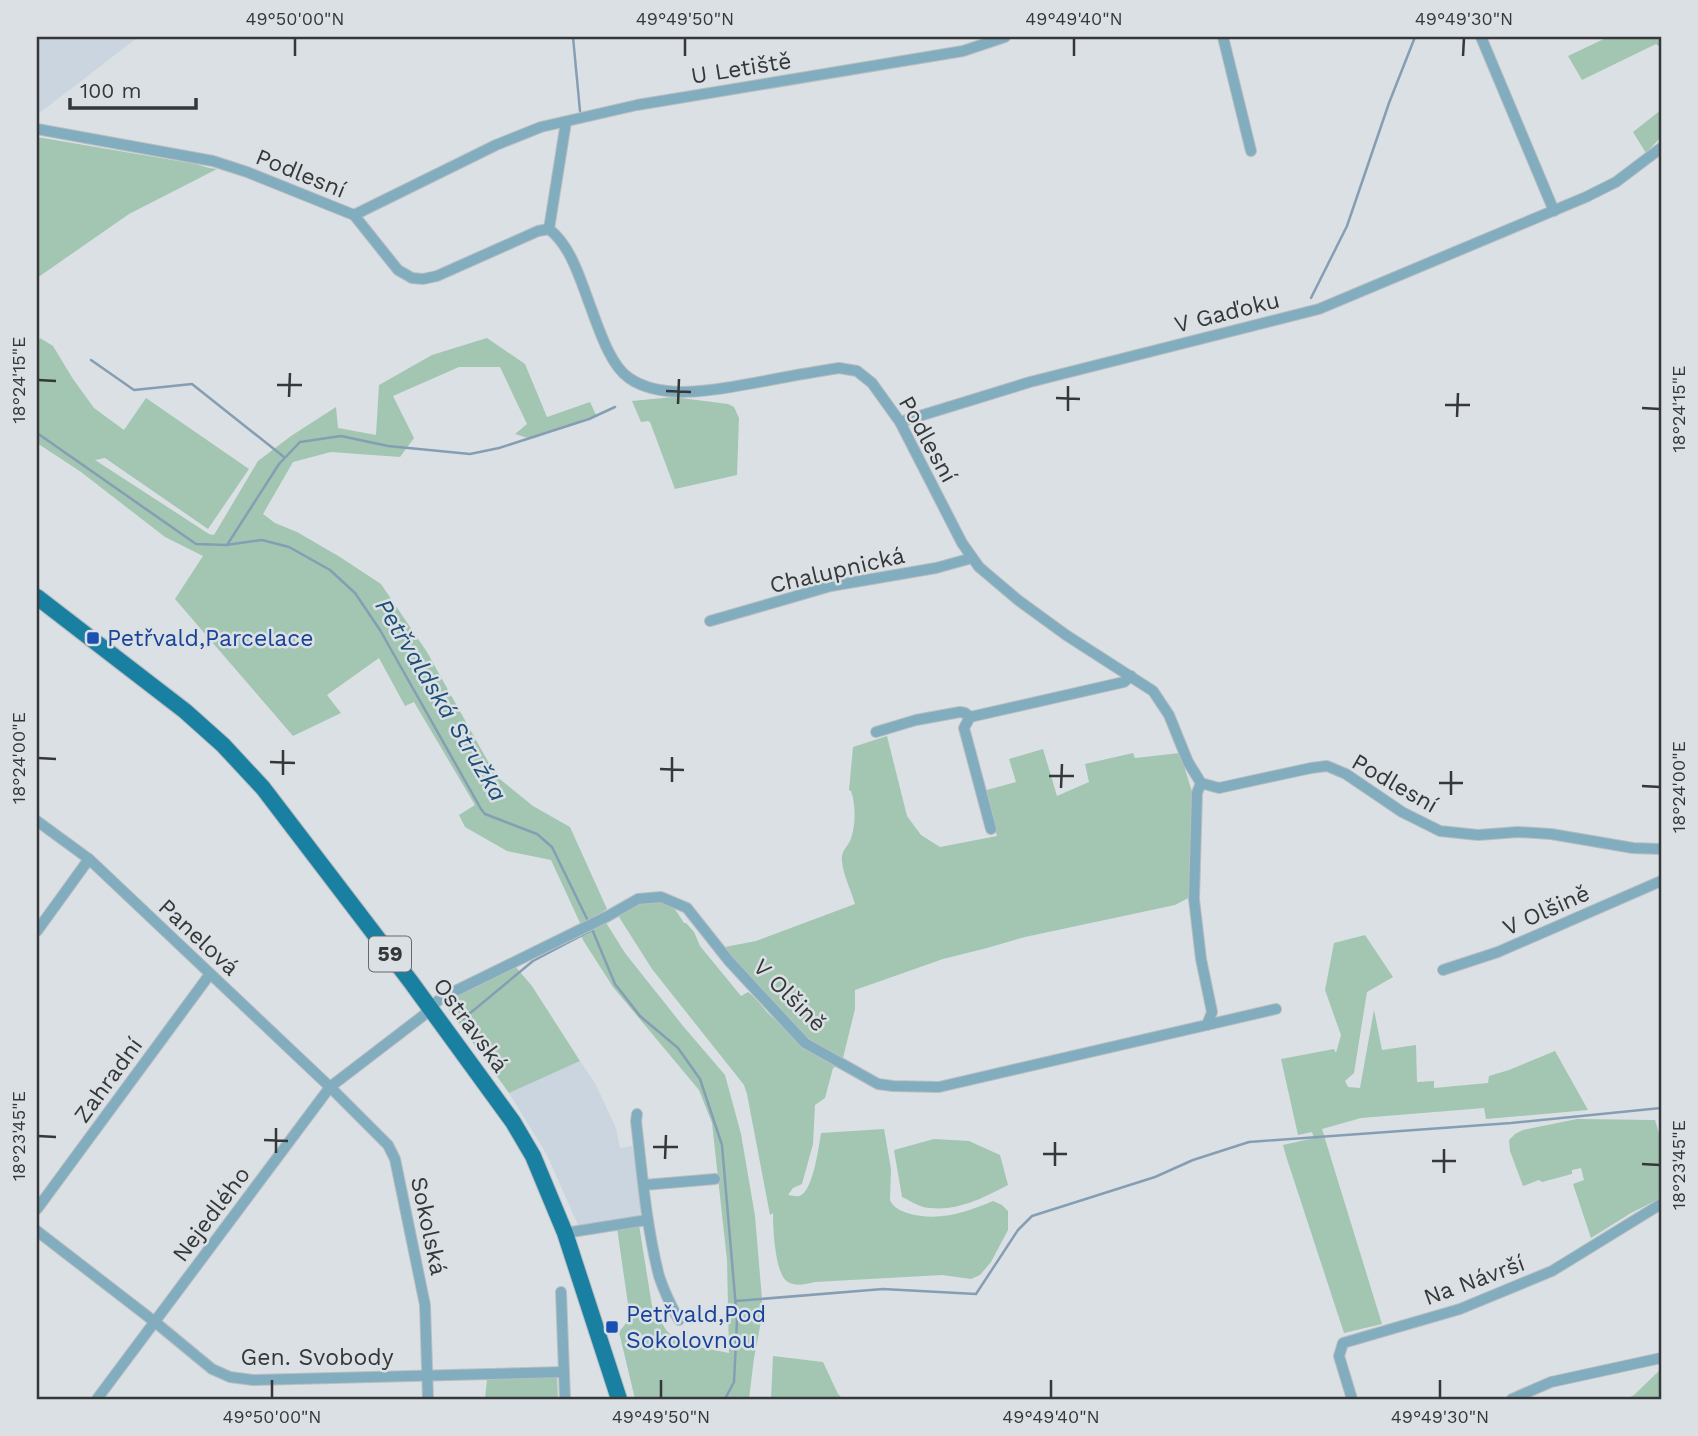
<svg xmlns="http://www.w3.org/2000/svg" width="1698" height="1436" viewBox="0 0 1698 1436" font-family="'Work Sans',sans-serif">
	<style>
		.built { fill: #cbd5df }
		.green { fill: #a2c6b1 }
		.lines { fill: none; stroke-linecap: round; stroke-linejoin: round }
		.stream { stroke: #859eb4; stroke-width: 2.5 }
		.street-casing { stroke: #babec2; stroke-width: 12 }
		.primary-casing { stroke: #babec2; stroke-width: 18 }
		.street { stroke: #82adbf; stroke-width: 10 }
		.primary { stroke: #1980a1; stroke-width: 16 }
		.ticks { fill: none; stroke: #353738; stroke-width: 2.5 }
		.transit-dot { fill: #1a4fb4; stroke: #dbe0e4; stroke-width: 2.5 }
		.labels { text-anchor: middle; stroke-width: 5; stroke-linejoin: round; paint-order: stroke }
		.shield { fill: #dbe0e4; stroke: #676a6c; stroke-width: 2 }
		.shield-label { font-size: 21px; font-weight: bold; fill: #353738 }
		.street-label { font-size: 23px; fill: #353738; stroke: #dbe0e4 }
		.transit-label { font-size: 23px; fill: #164399; stroke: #dbe0e4; text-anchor: start }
		.water-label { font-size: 24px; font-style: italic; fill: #1b4f78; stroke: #dbe0e4 }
		.neatline { fill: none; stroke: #353738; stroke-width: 2.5 }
		.ticks-label { font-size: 18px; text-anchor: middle; fill: #353738 }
	</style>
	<rect width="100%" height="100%" fill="#dbe0e4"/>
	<g class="built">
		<polygon points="37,37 138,37 37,115"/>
		<polygon points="580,1061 595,1083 616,1128 620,1148 632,1146 641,1183 644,1212 635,1220 578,1225 547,1155 509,1093"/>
	</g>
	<g class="green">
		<polygon points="1608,37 1661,37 1661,48 1656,44 1582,80 1568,56"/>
		<polygon points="1661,110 1661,137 1646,153 1633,132"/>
		<polygon points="37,137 196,164 209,168 217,169 129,214 37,278"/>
		<polygon points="40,338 53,346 73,379 94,408 124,430 146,398 249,469 208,529 105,458 95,460 209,534 214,535 258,461 291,436 336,407 338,428 376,435 379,385 432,355 487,338 525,364 547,417 590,402 596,415 531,439 515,434 527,424 500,367 459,367 393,396 414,438 400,457 331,452 293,462 263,514 275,523 297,532 340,557 381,584 427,652 496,776 533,806 570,827 607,909 581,925 551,860 507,851 465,827 459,815 475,805 414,702 405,706 379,658 327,695 341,713 293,736 175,599 203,556 165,537 81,472 37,443 37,345"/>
		<polygon points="673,397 728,404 734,407 739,418 737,475 675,489 650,422 648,421 641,422 632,401"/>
		<path d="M887 736 907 816 921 835 940 847 997 836 983 791 1016 782 1009 759 1043 749 1057 796 1089 782 1085 764 1133 753 1135 758 1180 753 1193 795 1190 897 1175 905 1025 937 987 948 943 959 855 990V1009L843 1058 808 1038 759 995 725 947 756 941 855 904C851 890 843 875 842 861 841 852 846 848 850 841 856 827 856 805 851 791L849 790 853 747Z"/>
		<path d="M641 900C666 899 671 901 684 923H686L694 932 700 946 741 996 748 992C757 998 763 1009 771 1016 792 1036 817 1050 841 1064L833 1068 825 1098 815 1105 813 1144 802 1184 793 1188 788 1195C790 1195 797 1197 799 1196 813 1193 819 1145 821 1133L884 1129 891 1169 890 1200C893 1207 899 1210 907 1213 937 1222 965 1213 993 1201L1002 1205 1008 1211V1230L991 1262 980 1275 971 1279 942 1275 815 1282C806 1284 796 1287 788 1282 775 1275 773 1228 773 1213L770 1215 747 1094 744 1085 652 969 619 917 624 907Z"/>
		<polygon points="605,921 625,953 683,1026 725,1075 741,1134 755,1216 763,1311 754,1358 749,1399 635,1399 619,1332 630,1318 617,1228 639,1225 652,1306 666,1330 679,1343 729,1353 727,1260 712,1123 699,1090 613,987 583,940 580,933"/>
		<polygon points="1365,935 1393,977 1367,992 1354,1073 1345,1081 1348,1087 1360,1088 1374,1010 1382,1050 1416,1045 1417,1082 1434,1081 1434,1088 1488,1083 1489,1076 1509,1070 1555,1051 1588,1110 1486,1119 1484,1108 1361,1118 1322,1129 1382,1324 1344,1333 1286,1156 1283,1145 1314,1138 1312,1132 1298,1135 1281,1059 1334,1049 1336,1053 1341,1035 1325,990 1334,943"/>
		<polygon points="514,965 532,986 580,1061 509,1093 443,1001"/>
		<polygon points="1577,1119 1655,1120 1661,1140 1661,1198 1631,1213 1591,1238 1573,1184 1584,1180 1581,1168 1572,1170 1572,1174 1542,1182 1539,1180 1523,1186 1510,1151 1509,1140 1515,1134 1523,1130"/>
		<path d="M934 1139 969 1141 1000 1155 1008 1185C981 1199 955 1213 923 1207 916 1205 909 1200 902 1197L894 1150Z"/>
		<polygon points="773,1356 823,1362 838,1394 843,1399 771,1399"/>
		<polygon points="1661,1369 1661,1399 1627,1399 1634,1395"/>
		<polygon points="557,1376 558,1399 485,1399 487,1379"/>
	</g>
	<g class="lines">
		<g class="stream">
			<polyline points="573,37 580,111"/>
			<polyline points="1311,298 1347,226 1389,103 1415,37"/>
			<polyline points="91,360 134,390 192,384 284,457"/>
			<polyline points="37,433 196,544 226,545 262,540 289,547 330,570 355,593 380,630 481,809 485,814 537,834 552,847 589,923"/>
			<polyline points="227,545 279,464 300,442 341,436 388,446 470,454 499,448 589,419 615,407"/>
			<polyline points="592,929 615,984 640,1016 678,1048 700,1079 722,1145 737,1320 734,1382 725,1399"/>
			<polyline points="463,1019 533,961 592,930"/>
			<polyline points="736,1301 883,1289 976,1294 1018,1230 1032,1216 1155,1177 1193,1160 1249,1142 1511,1123 1661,1108"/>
		</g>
		<g class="street-casing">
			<g id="street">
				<polyline points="1223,37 1251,151"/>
				<polyline points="1481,37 1554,211"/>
				<path d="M37 129 213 161 247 172 354 215 398 270 412 278 423 279 437 276 538 231 549 229C572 247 581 282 591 308 599 329 610 365 629 378 665 403 725 388 765 381 790 376 814 372 839 368L857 371 872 383 900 422 962 543 979 567 1018 600 1066 635 1153 691 1169 715 1188 762 1201 783 1219 788 1311 768 1327 766 1346 774 1402 812 1440 831 1478 835 1518 832 1551 834 1633 848 1661 849"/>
				<polyline points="354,215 496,145 541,127 637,105 963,51 1005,37"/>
				<polyline points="549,229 566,122"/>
				<polyline points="900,422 1030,382 1319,309 1586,197 1616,182 1661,148"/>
				<polyline points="710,621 831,586 936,568 972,558"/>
				<polyline points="876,732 916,720 960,712 965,713 970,717"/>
				<polyline points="1201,783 1197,793 1194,899 1201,959 1212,1012 1207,1025"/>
				<polyline points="37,821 89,859 330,1087 388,1145 395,1159 425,1305 428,1399"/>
				<polyline points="991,829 964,728 970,717 1124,682 1131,676"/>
				<polyline points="37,931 89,859"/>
				<polyline points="1443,970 1498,952 1661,881"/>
				<path d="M637 1114 636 1121C642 1172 646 1225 659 1276 664 1291 671 1306 679 1320"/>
				<polyline points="644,1185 715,1179"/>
				<polyline points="37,1209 210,974"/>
				<polyline points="37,1231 155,1322 212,1369 230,1377 253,1380 564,1372"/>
				<polyline points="565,1233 647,1220"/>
				<polyline points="561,1292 565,1399"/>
				<polyline points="97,1399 330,1087 424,1015 430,1007 443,997 608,916 638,899 661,897 687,908 729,961 805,1043 878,1084 893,1086 939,1087 1276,1009"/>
				<polyline points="1352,1399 1339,1356 1343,1343 1460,1309 1552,1271 1661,1204"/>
				<polyline points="1512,1399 1551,1382 1661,1358"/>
			</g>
		</g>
		<g class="primary-casing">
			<polyline id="primary" points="37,597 185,711 223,745 263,788 411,982 513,1122 533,1156 565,1233 619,1399"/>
		</g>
		<use href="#street" class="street"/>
		<use href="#primary" class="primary"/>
	</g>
	<path class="ticks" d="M295 56V38M685 56V38M1074 56V38M1463 56 1464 38M38 380 56 381M277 385H302M666 391 691 392M289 397 290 373M1056 398 1080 399M678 404 679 379M1445 405H1470M1642 408 1660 409M1068 411V386M1457 417 1458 393M38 758 56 759M270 762 295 763M660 769 684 770M283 775V750M1049 776H1074M672 782V757M1439 783H1463M1642 786 1660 787M1061 788 1062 764M1451 795V771M38 1136 56 1137M264 1140 288 1141M653 1147H678M276 1153V1128M1043 1154H1067M665 1159 666 1135M1432 1161H1456M1642 1164 1660 1165M1055 1166V1142M1444 1173V1149M272 1398V1380M661 1398V1380M1051 1398V1380M1440 1398V1380"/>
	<g class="transit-dot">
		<rect x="86" y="631" width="14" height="14" rx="3.5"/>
		<rect x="605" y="1320" width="14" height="14" rx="3.5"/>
	</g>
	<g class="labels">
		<rect class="shield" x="369" y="936.5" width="42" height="35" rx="5"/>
		<g class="shield-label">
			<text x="390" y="961">59</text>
		</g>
		<g class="street-label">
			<text transform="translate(741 68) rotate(-9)" y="8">U Letiště</text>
			<text transform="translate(301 173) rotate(22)" y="8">Podlesní</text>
			<text transform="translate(1227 312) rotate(-14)" y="8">V Gaďoku</text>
			<text transform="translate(928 439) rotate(61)" y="8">Podlesní</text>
			<text transform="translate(837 570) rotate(-13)" y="8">Chalupnická</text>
			<text transform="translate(1395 783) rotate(30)" y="8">Podlesní</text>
			<text transform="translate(1546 910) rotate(-24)" y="8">V Olšině</text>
			<text transform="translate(199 937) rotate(43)" y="8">Panelová</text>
			<text transform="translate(790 995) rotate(45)" y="8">V Olšině</text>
			<text transform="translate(471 1025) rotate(54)" y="8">Ostravská</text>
			<text transform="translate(108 1080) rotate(-54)" y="8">Zahradní</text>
			<text transform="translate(211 1214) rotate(-53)" y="8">Nejedlého</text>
			<text transform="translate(429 1226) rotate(78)" y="8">Sokolská</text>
			<text transform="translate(1474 1280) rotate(-20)" y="8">Na Návrší</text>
			<text x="317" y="1365">Gen. Svobody</text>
		</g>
		<g class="transit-label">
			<text x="107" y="646">Petřvald,Parcelace</text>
			<text x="626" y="1322">Petřvald,Pod<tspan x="626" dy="26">Sokolovnou</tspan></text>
		</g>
		<g class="water-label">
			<text transform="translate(441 700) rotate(59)" y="8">Petřvaldská Stružka</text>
		</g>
	</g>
	<rect width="1698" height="1436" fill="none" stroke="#dbe0e4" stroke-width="77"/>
	<path d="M70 98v10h126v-10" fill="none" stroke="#353738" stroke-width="3.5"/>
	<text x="80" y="98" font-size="21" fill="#353738" stroke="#dbe0e4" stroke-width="5" paint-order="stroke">100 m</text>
	<rect x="38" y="38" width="1622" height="1360" class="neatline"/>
	<g class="ticks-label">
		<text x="295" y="25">49°50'00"N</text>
		<text x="685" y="25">49°49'50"N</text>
		<text x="1074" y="25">49°49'40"N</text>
		<text x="1464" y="25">49°49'30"N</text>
		<text transform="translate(19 380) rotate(-90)" y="6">18°24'15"E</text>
		<text transform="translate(1679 409) rotate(-90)" y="6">18°24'15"E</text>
		<text transform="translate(19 758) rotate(-90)" y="6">18°24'00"E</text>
		<text transform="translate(1679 787) rotate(-90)" y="6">18°24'00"E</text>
		<text transform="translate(19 1136) rotate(-90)" y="6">18°23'45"E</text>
		<text transform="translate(1679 1165) rotate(-90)" y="6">18°23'45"E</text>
		<text x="272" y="1423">49°50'00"N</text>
		<text x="661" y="1423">49°49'50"N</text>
		<text x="1051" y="1423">49°49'40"N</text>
		<text x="1440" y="1423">49°49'30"N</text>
	</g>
</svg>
